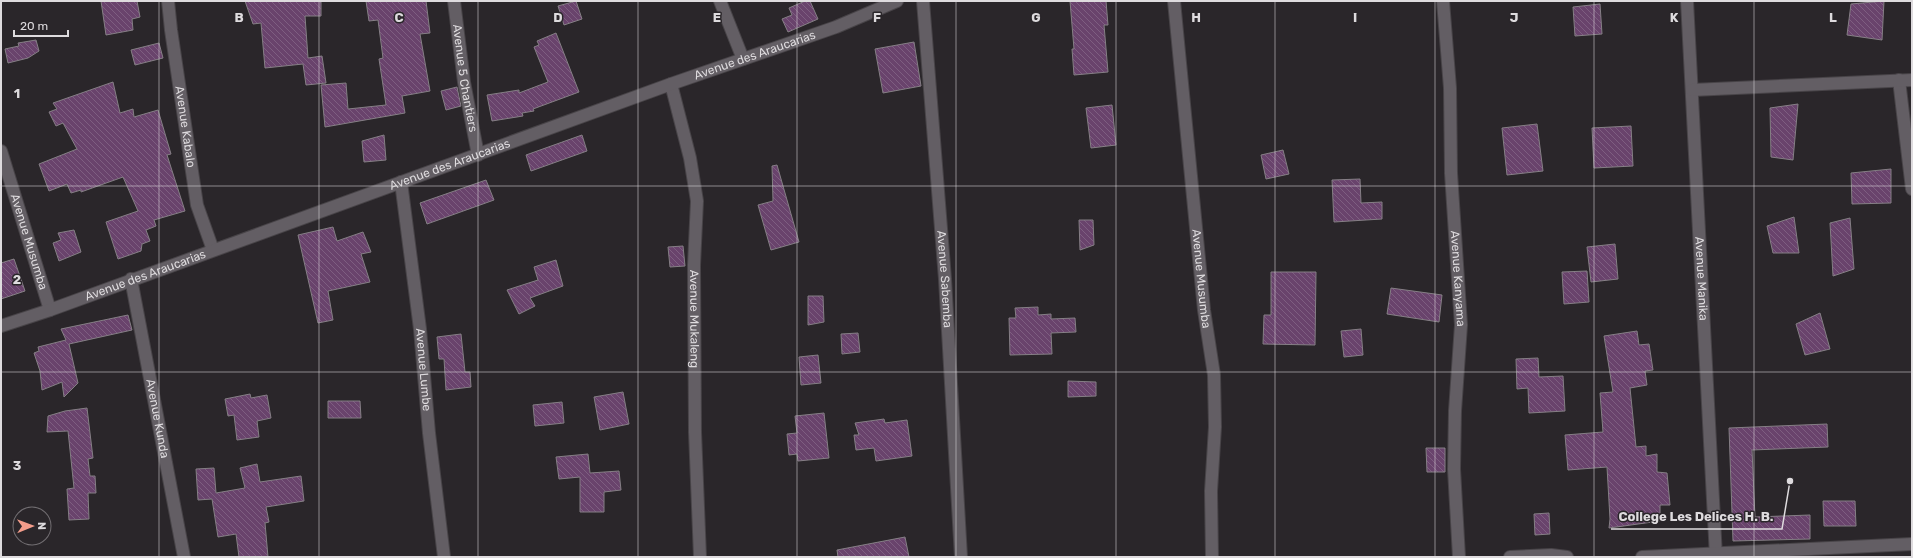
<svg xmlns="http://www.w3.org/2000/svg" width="1913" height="558" viewBox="0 0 1913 558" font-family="Rubik,sans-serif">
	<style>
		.building { fill: url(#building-back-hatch); stroke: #857f85 }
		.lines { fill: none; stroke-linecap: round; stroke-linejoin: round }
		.street-casing { stroke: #484448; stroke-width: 14 }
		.secondary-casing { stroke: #484448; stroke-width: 14 }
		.street { stroke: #635e64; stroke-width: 12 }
		.secondary { stroke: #635e64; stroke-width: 12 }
		.grid { fill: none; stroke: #dedbde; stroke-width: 1; stroke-opacity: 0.55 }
		.labels { text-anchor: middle; stroke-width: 3; stroke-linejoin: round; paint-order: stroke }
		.street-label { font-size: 12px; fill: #dedbde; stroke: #2a262a }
		.grid-label { font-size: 13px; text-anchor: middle; font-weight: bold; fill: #dedbde; stroke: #2a262a; stroke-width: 3; stroke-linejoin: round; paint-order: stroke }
		.leader { fill: none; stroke: #dedbde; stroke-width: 1.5 }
		.callout-dot { fill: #dedbde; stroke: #2a262a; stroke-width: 1.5 }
		.callout-label { font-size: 13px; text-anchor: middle; font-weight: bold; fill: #dedbde; stroke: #2a262a; stroke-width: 3; stroke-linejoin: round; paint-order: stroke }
	</style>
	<defs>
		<pattern id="building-back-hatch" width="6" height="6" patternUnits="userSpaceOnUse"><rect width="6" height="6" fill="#69436c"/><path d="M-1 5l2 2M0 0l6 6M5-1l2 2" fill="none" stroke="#7e5e81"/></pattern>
	</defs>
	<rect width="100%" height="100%" fill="#2a262a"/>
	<g class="building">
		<polygon points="101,1 137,1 140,17 132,19 133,30 106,35"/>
		<polygon points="245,1 321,1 321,16 305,16 308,58 322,56 326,83 306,85 303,64 265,68 261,23 253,24"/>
		<polygon points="366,1 426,1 430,33 420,34 430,91 402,96 405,113 325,127 321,85 346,83 348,109 386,105 379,59 383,58 378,20 369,21"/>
		<polygon points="576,1 582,19 564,25 558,6"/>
		<polygon points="805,1 810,1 818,19 788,32 782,19 792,15 789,8"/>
		<polygon points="1070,1 1106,1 1108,25 1104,25 1108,72 1074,75 1072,49 1074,49"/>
		<polygon points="1884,1 1882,40 1847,35 1851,4"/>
		<polygon points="1600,4 1602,34 1575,36 1573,7"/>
		<polygon points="556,33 579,92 533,109 534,111 522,113 523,116 492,121 487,95 519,90 519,93 548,82 534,47 539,45 537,41"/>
		<polygon points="36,40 39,51 28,58 8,63 5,49 19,46 18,43"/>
		<polygon points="914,42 921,86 883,93 875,49"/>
		<polygon points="159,43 163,58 135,65 131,50"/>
		<polygon points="113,82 120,113 133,109 134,117 158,110 171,154 167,155 185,211 154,220 156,226 146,230 150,241 142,244 141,251 118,259 106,222 138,211 123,177 81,192 81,190 71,193 67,184 49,191 39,164 77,149 63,123 56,126 49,112 57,109 53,103"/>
		<polygon points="457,87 461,106 446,110 441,91"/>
		<polygon points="1798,104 1793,160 1771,157 1770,108"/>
		<polygon points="1112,105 1116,145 1091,148 1086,108"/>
		<polygon points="1537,124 1543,171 1507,175 1502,128"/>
		<polygon points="1631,126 1633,166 1594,168 1592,128"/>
		<polygon points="384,135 386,160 364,162 362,141"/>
		<polygon points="582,135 587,151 531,171 526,155"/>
		<polygon points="1283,150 1289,174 1266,179 1261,155"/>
		<polygon points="777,165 799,242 771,250 758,205 773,201 772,166"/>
		<polygon points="1891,169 1891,203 1852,204 1851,173"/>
		<polygon points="1360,179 1361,203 1382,202 1382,219 1334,222 1332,180"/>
		<polygon points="486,180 494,200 427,224 420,203"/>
		<polygon points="1794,217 1799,253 1773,253 1767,226"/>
		<polygon points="1850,218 1854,269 1833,276 1830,223"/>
		<polygon points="1079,220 1093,220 1094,245 1080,250"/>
		<polygon points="333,227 337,241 363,232 371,252 361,254 370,282 328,291 333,320 318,323 298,235"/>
		<polygon points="74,230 81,252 59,261 53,243 61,240 58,233"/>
		<polygon points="1615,244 1618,279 1591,282 1587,247"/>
		<polygon points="683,246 685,266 670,267 668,247"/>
		<polygon points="14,259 25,291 1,299 1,263"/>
		<polygon points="556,260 563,286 530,298 535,306 519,314 507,290 538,280 534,267"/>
		<polygon points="1587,271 1589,302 1564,304 1562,272"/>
		<polygon points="1271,272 1316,272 1315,345 1263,344 1264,315 1271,315"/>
		<polygon points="1391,288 1442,295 1439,322 1387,314"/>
		<polygon points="808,296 823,296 824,322 808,325"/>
		<polygon points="1038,307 1038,315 1051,314 1051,319 1075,318 1076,332 1051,333 1052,354 1010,355 1009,318 1016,318 1015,308"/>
		<polygon points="1820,313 1830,349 1805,355 1796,324"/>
		<polygon points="128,315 132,330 69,344 78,383 64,397 62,382 42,390 40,371 34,353 39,351 38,347 66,340 61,329"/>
		<polygon points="1361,329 1363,355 1344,357 1341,331"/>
		<polygon points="1637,331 1639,345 1649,344 1653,370 1645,371 1647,385 1630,388 1636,447 1646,446 1646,456 1657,454 1657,472 1667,473 1670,505 1660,505 1660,521 1609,528 1610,519 1607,467 1568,470 1565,435 1603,432 1600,393 1613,392 1604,336"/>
		<polygon points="858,333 860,352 842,354 841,334"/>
		<polygon points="461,334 465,372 470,372 471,387 446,390 444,359 439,359 437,337"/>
		<polygon points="818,355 821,383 801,385 799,357"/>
		<polygon points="1538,358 1539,377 1563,376 1565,411 1529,413 1528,388 1517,389 1516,359"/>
		<polygon points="1068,381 1096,382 1096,396 1068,397"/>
		<polygon points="623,392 629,424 600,430 594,397"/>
		<polygon points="250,394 251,398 267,395 271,418 257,421 259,437 237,440 234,415 228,416 225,399"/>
		<polygon points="328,401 360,401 361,418 328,418"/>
		<polygon points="562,402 564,423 535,426 533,405"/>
		<polygon points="87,408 93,458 88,459 90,476 95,476 96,493 88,493 89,519 69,520 67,489 74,488 68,431 47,432 48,416 65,411"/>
		<polygon points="824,413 829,458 798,461 797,454 789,455 787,434 797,433 795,416"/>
		<polygon points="884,419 885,423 907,420 912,456 876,461 874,448 856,450 854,435 859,435 855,423"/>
		<polygon points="1827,424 1828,447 1752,450 1755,517 1810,515 1810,539 1733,541 1729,428"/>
		<polygon points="1426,448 1445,448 1445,472 1427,472"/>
		<polygon points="588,454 590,473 619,471 621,490 604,492 604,512 580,512 580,477 559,479 556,457"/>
		<polygon points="257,464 260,482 301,476 304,501 266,507 269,522 265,523 268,557 239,557 236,534 218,537 212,499 198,500 196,469 214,468 216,493 245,488 240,468"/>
		<polygon points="1823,501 1855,501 1856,526 1824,526"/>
		<polygon points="1549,513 1550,534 1535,535 1534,514"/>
		<polygon points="905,537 909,557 838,557 837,550"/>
	</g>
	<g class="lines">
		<g class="street-casing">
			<g id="street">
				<path id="s1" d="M168 1 171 30 197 205 213 250"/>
				<path id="s2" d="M454 1 464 82 478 155"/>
				<polyline points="720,1 743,59"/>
				<path id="s3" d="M923 1 945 279 961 557"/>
				<path id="s4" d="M1174 1 1204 310 1214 375 1215 427 1211 491 1212 557"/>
				<path id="s5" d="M1443 1 1450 88 1451 173 1461 325 1455 411 1454 469 1459 557"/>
				<path id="s6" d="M1687 1 1716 557"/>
				<polyline points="1899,80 1912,189"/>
				<path id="s7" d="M671 84 690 158 697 201 694 265 695 432 700 557"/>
				<polyline points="1692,90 1912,80"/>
				<path id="s8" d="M1 151 50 310"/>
				<path id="s9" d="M401 182 420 329 429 433 444 557"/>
				<path id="s10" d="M131 279 184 557"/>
				<polyline points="1510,557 1551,555 1567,557"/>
				<polyline points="1642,557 1912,544"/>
			</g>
		</g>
		<g class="secondary-casing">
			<g id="secondary">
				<path id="s11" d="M1 326 50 310 671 84 836 27 897 1"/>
			</g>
		</g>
		<use href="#street" class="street"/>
		<use href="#secondary" class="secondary"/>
	</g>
	<path class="grid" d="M159 1V557M319 1V557M478 1V557M638 1V557M797 1V557M956 1V557M1116 1V557M1275 1V557M1435 1V557M1594 1V557M1754 1V557M1 186H1912M1 372H1912"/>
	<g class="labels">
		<g class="street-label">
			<text dy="4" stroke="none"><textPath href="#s11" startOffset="801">Avenue des Araucarias</textPath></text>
			<text dy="4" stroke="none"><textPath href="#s2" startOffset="78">Avenue 5 Chantiers</textPath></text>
			<text dy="4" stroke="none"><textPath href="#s1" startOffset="127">Avenue Kabalo</textPath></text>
			<text dy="4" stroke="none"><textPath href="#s11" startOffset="477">Avenue des Araucarias</textPath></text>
			<text dy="4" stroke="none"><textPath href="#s8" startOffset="95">Avenue Musumba</textPath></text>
			<text dy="4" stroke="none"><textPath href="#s11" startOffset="153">Avenue des Araucarias</textPath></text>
			<text dy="4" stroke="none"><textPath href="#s3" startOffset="279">Avenue Sabemba</textPath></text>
			<text dy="4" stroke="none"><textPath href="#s4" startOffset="279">Avenue Musumba</textPath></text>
			<text dy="4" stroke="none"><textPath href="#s5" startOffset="278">Avenue Kanyama</textPath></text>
			<text dy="4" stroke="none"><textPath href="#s6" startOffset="278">Avenue Manika</textPath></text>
			<text dy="4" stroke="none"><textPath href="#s7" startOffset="238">Avenue Mukaleng</textPath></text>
			<text dy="4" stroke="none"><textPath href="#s9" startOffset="189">Avenue Lumbe</textPath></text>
			<text dy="4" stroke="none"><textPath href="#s10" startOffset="142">Avenue Kunda</textPath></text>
		</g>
	</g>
	<g class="grid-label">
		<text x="239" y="22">B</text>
		<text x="399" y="22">C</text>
		<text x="558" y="22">D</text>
		<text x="717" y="22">E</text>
		<text x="877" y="22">F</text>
		<text x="1036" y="22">G</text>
		<text x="1196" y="22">H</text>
		<text x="1355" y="22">I</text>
		<text x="1514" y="22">J</text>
		<text x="1674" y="22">K</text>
		<text x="1833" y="22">L</text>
		<text x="17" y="98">1</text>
		<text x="17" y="284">2</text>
		<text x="17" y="470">3</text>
	</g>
	<path class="leader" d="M1790 481L1782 529H1611"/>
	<circle class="callout-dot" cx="1790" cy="481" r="4"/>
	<g class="callout-label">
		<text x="1696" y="521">College Les Delices H. B.</text>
	</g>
	<rect width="1913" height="558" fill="none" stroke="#dedbde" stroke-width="4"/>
	<g transform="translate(32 526) rotate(89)"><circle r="19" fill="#2a262a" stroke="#726e72"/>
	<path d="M0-3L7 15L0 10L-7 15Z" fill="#f49d8b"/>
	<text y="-6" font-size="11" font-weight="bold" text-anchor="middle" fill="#dedbde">N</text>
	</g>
	<path d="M14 30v6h54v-6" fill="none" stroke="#dedbde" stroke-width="2"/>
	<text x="20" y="30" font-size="12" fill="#dedbde" stroke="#2a262a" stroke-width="3" paint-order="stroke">20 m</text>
</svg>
